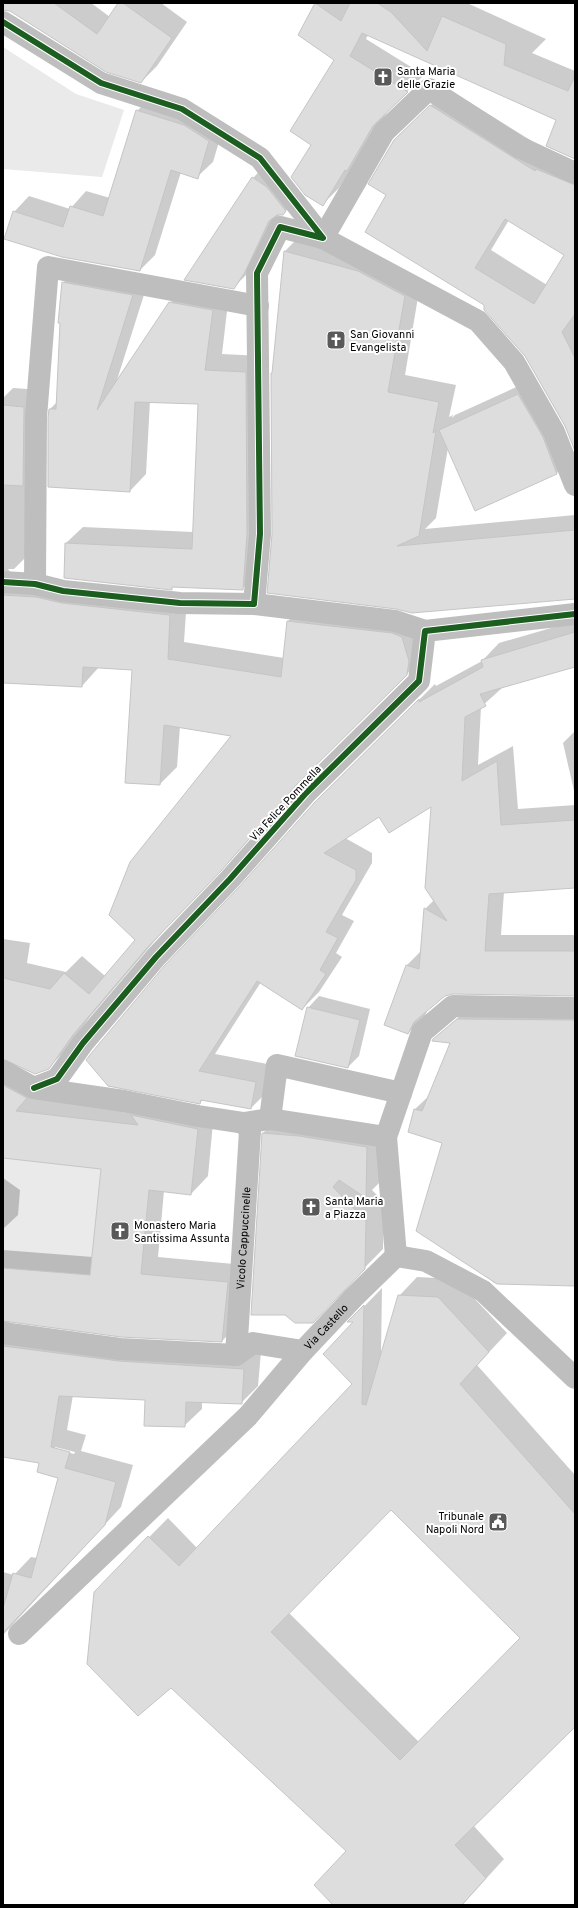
<svg xmlns="http://www.w3.org/2000/svg" width="578" height="1908" viewBox="0 0 578 1908" font-family="Overpass,sans-serif">
	<style>
		.green { fill: #eaeaea }
		.shadow { fill: #0003; fill-rule: evenodd }
		.building { fill: #ddd; stroke: #c5c5c5; fill-rule: evenodd }
		.lines { fill: none; stroke-linecap: round; stroke-linejoin: round }
		.minor { stroke: #bebebe; stroke-width: 22 }
		.cycleway-casing { stroke: #fff; stroke-width: 8 }
		.cycleway { stroke: #1b5e20; stroke-width: 6 }
		.labels { text-anchor: middle; stroke-width: 4; stroke-linejoin: round; paint-order: stroke }
		.poi-label { font-size: 11px; fill: #000; stroke: #fff; text-anchor: start }
		.street-label { font-size: 11px; fill: #000; stroke: #fff }
	</style>
	<rect width="100%" height="100%" fill="#fff"/>
	<g class="green">
		<polygon points="3,47 76,94 124,110 102,177 3,169"/>
		<polygon points="3,1158 101,1169 90,1275 3,1268"/>
	</g>
	<g class="shadow">
		<polygon points="3,3 91,3 110,17 119,3 161,3 187,22 157,66 141,82 10,10 3,9"/>
		<polygon points="316,3 467,3 546,39 532,53 575,71 575,158 557,120 368,35 366,39 424,75 389,109 364,153 356,161 339,188 323,204 312,144 335,60 299,34"/>
		<path d="M448 89 553 154 575 162V448L566 427 524 353 484 308 486 305 387 195 412 123ZM509 220 565 255 547 285 491 250Z"/>
		<polygon points="153,95 224,125 213,162 197,177 181,172 155,255 140,270 14,212 29,196 70,209 86,191 110,198 137,111"/>
		<polygon points="268,162 298,198 283,214 280,214 260,256 249,272 233,288 253,178"/>
		<polygon points="302,234 421,279 405,375 456,385 449,417 453,415 452,418 455,415 534,379 572,457 557,473 448,448 436,518 425,529 575,515 575,598 274,534 273,372 285,251"/>
		<polygon points="79,266 149,279 117,380 170,303 187,286 229,294 222,354 262,356 259,572 242,589 174,586 171,589 66,543 83,527 193,532 199,403 150,401 146,474 130,491 50,409 57,402 63,283"/>
		<polygon points="13,388 41,390 31,552 14,569 8,569 14,576 187,598 184,642 284,658 288,621 305,604 410,616 424,657 313,767 238,852 164,930 90,1017 66,1050 48,1068 3,1055 3,939 30,943 27,963 66,972 82,956 105,976 136,939 233,735 180,726 177,767 160,784 133,669 99,667 82,686 3,682 3,398"/>
		<polygon points="575,621 575,666 501,687 502,688 481,707 478,765 513,746 518,809 575,805 575,887 504,892 501,935 575,935 575,994 453,992 444,996 428,1009 425,1016 408,1033 386,1025 407,965 422,950 425,909 434,900 432,805 379,816 345,838 372,853 372,863 342,915 354,921 336,953 342,957 319,992 302,1009 261,982 215,1054 273,1065 268,1091 251,1108 203,1099 200,1103 108,1085 240,888 316,802 435,684 436,686 482,661 499,643"/>
		<polygon points="575,731 575,795 563,743"/>
		<polygon points="319,996 370,1009 359,1056 348,1067 308,1008"/>
		<polygon points="475,1002 575,1004 575,1285 494,1283 490,1278 443,1142 409,1132 415,1109 430,1095 451,1042 434,1040"/>
		<path d="M9 1058 14 1065 43 1081 214 1112 208 1176 191 1194 164 1191 158 1257 245 1265 239 1324 222 1341 8 1320 12 1326 19 1329 261 1352 258 1386 241 1403 202 1401V1409L184 1426 146 1399 73 1395 67 1430 86 1435 81 1451 133 1465 121 1507 3 1635V1572L14 1575 31 1557 37 1558 59 1477 41 1462 3 1456V1250L93 1257 102 1168 3 1157V1059ZM55 1447 75 1452 74 1454 55 1449Z"/>
		<polygon points="282,1115 385,1128 384,1178 372,1190 384,1202 383,1249 329,1304 263,1133"/>
		<polygon points="3,1178 20,1190 18,1215 3,1229"/>
		<path d="M417 1277 456 1279 507 1333 477 1365 575 1475V1725L473 1825 504 1859 462 1905H335L347 1851 95 1592 168 1518 197 1548 354 1384 356 1321H350L382 1288 381 1354 399 1296ZM391 1509 521 1638 419 1742 289 1613Z"/>
	</g>
	<g class="building">
		<polygon points="3,3 54,3 97,34 118,3 123,3 172,38 141,83 106,72 10,11 3,10"/>
		<polygon points="315,3 341,21 350,3 377,3 391,12 427,51 442,16 506,44 504,65 568,91 575,76 575,159 546,146 556,120 362,33 350,56 408,92 373,126 347,171 345,170 323,206 305,195 291,177 311,145 290,131 334,60 298,35"/>
		<path d="M430 105 535 171 536 169 575 185V314L562 332 575 358V451L565 426 525 356 484 310V305L365 232 386 195 368 184 394 140ZM505 219 564 255 534 304 475 268Z"/>
		<polygon points="136,110 184,125 209,141 198,179 171,170 140,271 62,257 4,239 13,211 63,227 70,206 103,216"/>
		<polygon points="252,177 267,187 286,211 283,215 277,215 269,221 245,272 234,289 184,280"/>
		<polygon points="284,251 358,271 405,296 388,392 439,402 433,433 436,431 419,536 397,546 575,530 575,599 412,613 396,609 267,593 272,534 271,373 272,373"/>
		<polygon points="62,282 133,295 97,410 169,302 213,310 205,370 246,372 247,534 243,590 172,587 172,590 64,578 65,543 192,549 198,404 135,402 130,492 48,487 48,418 49,409 56,409 60,323 58,323"/>
		<polygon points="518,394 543,437 557,474 475,511 439,430"/>
		<polygon points="3,405 24,407 23,486 3,485"/>
		<polygon points="3,595 36,597 62,603 170,615 168,659 281,677 287,621 392,633 402,637 409,661 407,675 297,784 221,871 147,948 73,1035 49,1069 35,1074 3,1059 3,978 50,989 64,973 89,994 135,940 109,915 130,862 231,736 164,725 160,785 125,783 132,670 83,667 82,687 3,683"/>
		<polygon points="575,632 575,667 480,694 486,706 465,717 462,781 497,761 501,825 575,820 575,888 489,894 485,951 575,951 575,996 453,994 445,996 414,1022 408,1034 384,1025 406,965 419,969 424,908 447,921 425,888 431,807 389,833 379,817 324,853 356,870 356,880 326,932 338,938 320,970 326,974 302,1010 257,981 199,1071 256,1082 251,1109 201,1100 200,1104 108,1086 86,1060 93,1051 165,965 239,887 315,802 419,699 419,702 483,667 481,660"/>
		<polygon points="307,1007 360,1020 348,1068 295,1056"/>
		<polygon points="457,1019 575,1020 575,1286 497,1284 416,1231 442,1143 408,1132 414,1109 422,1111 450,1043 432,1041 433,1039"/>
		<polygon points="3,1085 27,1098 16,1111 138,1125 131,1115 198,1129 191,1195 149,1190 141,1274 228,1282 222,1342 121,1337 3,1321 3,1268 90,1275 101,1169 3,1158"/>
		<polygon points="262,1133 299,1136 367,1147 366,1198 339,1180 333,1187 366,1221 365,1269 313,1323 295,1323 285,1315 251,1315"/>
		<path d="M398 1295 438 1297 489 1352 460 1384 575 1514V1727L455 1845 486 1878 462 1905H333L314 1885 346 1851 171 1688 138 1716 87 1664 94 1592 148 1536 179 1566 352 1384 323 1354 353 1322H347L364 1305 362 1404 366 1405ZM391 1510 520 1638 400 1760 271 1632Z"/>
		<polygon points="3,1346 119,1361 244,1369 242,1404 186,1402 185,1427 144,1426 145,1400 59,1396 51,1447 70,1452 65,1468 116,1482 105,1525 3,1633 3,1608 13,1573 31,1578 58,1478 37,1472 39,1463 3,1457"/>
	</g>
	<g class="lines">
		<g class="minor">
			<polyline points="3,22 101,83 182,109 260,158 323,238 280,227 257,273 260,534 254,604 180,603 63,591 35,584 3,582"/>
			<polyline points="575,173 519,147 429,89 384,132 323,238 478,321 514,362 554,432 575,485"/>
			<polyline points="35,584 36,417 48,267 258,306"/>
			<polyline points="254,604 395,621 425,631"/>
			<polyline points="3,1071 34,1088 124,1101 198,1116 244,1123 270,1119 386,1137 396,1256"/>
			<polyline points="34,1088 57,1079 83,1043 156,957 230,879 306,793 419,681 425,631 575,614"/>
			<polyline points="270,1119 277,1065 401,1093"/>
			<polyline points="386,1137 422,1032 453,1006 575,1008"/>
			<polyline points="396,1256 426,1261 483,1291 575,1378"/>
			<path id="s1" d="M3 1333 120 1349 236 1355 253 1343 303 1351 354 1297 396 1256"/>
			<path id="s2" d="M236 1355 250 1131 244 1123"/>
			<polyline points="19,1634 248,1416 303,1351"/>
		</g>
		<g class="cycleway-casing">
			<g id="cycleway">
				<polyline points="3,22 101,83 182,109 260,158 323,238 280,227 257,273 260,534 254,604 180,603 63,591 35,584 3,582"/>
				<polyline points="34,1088 57,1079 83,1043 156,957 230,879 306,793 419,681 425,631 575,614"/>
			</g>
		</g>
		<use href="#cycleway" class="cycleway"/>
	</g>
	<defs>
		<g id="church-square" transform="scale(1)"><rect x="-9" y="-9" width="18" height="18" rx="4" fill="#595959" stroke="#fff"/><path d="M-1.2-6h2.4v3.5h3.3v2.4h-3.3V6h-2.4V-.1h-3.3v-2.4h3.3Z" fill="#fff"/></g>
		<g id="civic-square" transform="scale(1)"><rect x="-9" y="-9" width="18" height="18" rx="4" fill="#595959" stroke="#fff"/><path d="M-.6-6.5H3V-4.5H.6V-3L4-1V1h2V6H-6V1h2V-1L-.6-3ZM-1.2 2.5V6h2.4V2.5Z" fill="#fff"/></g>
	</defs>
	<g fill-rule="evenodd">
		<use href="#church-square" x="383" y="77"/>
		<use href="#church-square" x="336" y="340"/>
		<use href="#church-square" x="311" y="1207"/>
		<use href="#church-square" x="120" y="1231"/>
		<use href="#civic-square" x="498" y="1522"/>
	</g>
	<g class="labels">
		<g class="poi-label">
			<text x="397" y="75">Santa Maria<tspan x="397" dy="13">delle Grazie</tspan></text>
			<text x="350" y="338">San Giovanni<tspan x="350" dy="13">Evangelista</tspan></text>
			<text x="325" y="1205">Santa Maria<tspan x="325" dy="13">a Piazza</tspan></text>
			<text x="134" y="1229">Monastero Maria<tspan x="134" dy="13">Santissima Assunta</tspan></text>
			<text x="484" y="1520" text-anchor="end">Tribunale<tspan x="484" dy="13">Napoli Nord</tspan></text>
		</g>
		<g class="street-label">
			<text transform="translate(285 803) rotate(-47)" y="4">Via Felice Pommella</text>
			<text dy="4" stroke="none"><textPath href="#s2" startOffset="117">Vicolo Cappuccinelle</textPath></text>
			<text dy="4" stroke="none"><textPath href="#s1" startOffset="339">Via Castello</textPath></text>
		</g>
	</g>
	<rect width="578" height="1908" fill="none" stroke="#000000" stroke-width="8"/>
</svg>
